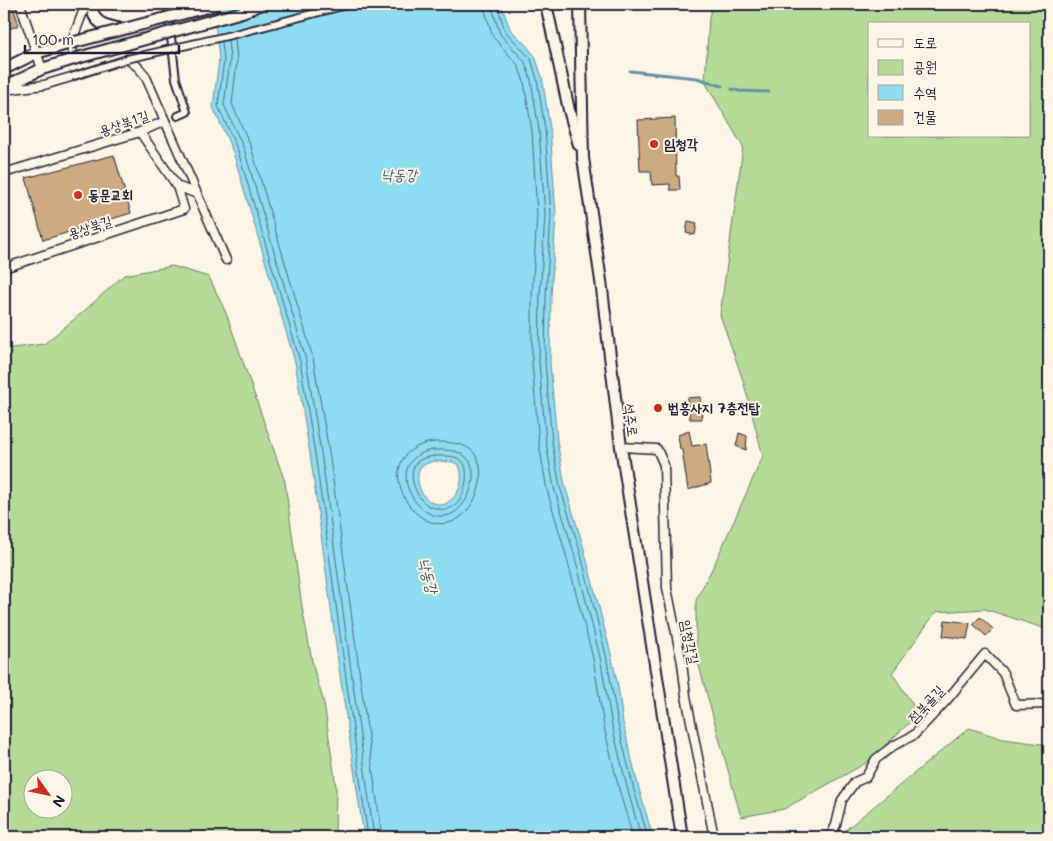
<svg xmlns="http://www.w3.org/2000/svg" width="1053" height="841" viewBox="0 0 1053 841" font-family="Mali,'Poor Story',sans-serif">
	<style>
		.green { fill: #b4db96; stroke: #6b7e68; fill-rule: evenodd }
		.water { fill: #8fdbf0; stroke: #6391a8; fill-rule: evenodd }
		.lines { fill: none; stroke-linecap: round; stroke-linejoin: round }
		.shore { stroke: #4e6c83; stroke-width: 1 }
		.stream { stroke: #6391a8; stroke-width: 3 }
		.building { fill: #cfaa81; stroke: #22223b }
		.pedestrian-casing { stroke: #22223b; stroke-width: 10 }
		.minor-casing { stroke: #22223b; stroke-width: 11 }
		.tertiary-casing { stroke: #22223b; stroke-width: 14 }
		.pedestrian { stroke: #fcf5e5; stroke-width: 6 }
		.minor { stroke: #fcf5e5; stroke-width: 8 }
		.tertiary { stroke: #fcf5e5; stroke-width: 10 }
		.pedestrian-bridge-casing { stroke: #22223b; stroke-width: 10; stroke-linecap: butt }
		.tertiary-bridge-casing { stroke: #22223b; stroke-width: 14; stroke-linecap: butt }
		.pedestrian-bridge { stroke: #fcf5e5; stroke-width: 6 }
		.tertiary-bridge { stroke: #fcf5e5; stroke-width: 10 }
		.poi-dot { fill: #c8321e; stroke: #fcf5e5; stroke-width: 2 }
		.labels { text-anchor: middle; stroke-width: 4; stroke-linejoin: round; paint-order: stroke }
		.street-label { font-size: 14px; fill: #22223b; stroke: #fcf5e5 }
		.poi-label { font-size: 14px; font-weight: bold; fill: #22223b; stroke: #fcf5e5; text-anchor: start }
		.water-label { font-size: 15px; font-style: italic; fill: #435a71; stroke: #fcf5e5 }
	</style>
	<rect width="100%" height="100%" fill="#fcf5e5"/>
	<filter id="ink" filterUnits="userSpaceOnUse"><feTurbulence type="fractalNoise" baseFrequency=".02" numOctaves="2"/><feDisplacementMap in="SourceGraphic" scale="10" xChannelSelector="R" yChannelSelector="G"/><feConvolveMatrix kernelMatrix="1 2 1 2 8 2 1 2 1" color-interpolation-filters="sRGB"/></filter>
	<g filter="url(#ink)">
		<g class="green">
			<path d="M713 4H1049V630L985 609 936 612 892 673 919 714 866 763 784 809 741 817 696 655V600L715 563 763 456 743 380 720 315 743 147 705 82 709 17ZM869 24H1029V136H869Z"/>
			<path d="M172 266 209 277 226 313 285 482 302 607 313 666 324 703 336 786 335 837H4V349L44 344 83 312 124 275ZM32 778H62V808H32Z"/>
			<polygon points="969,728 1003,739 1049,745 1049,837 837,837"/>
		</g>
		<path class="water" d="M213 4H501L510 29 525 44 535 56 542 77 550 128 556 215 551 296 550 363 557 441 565 486 584 549 611 654 618 686 623 723 639 789 653 837H364L339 668 311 460 295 362 233 152 213 107 219 59ZM433 461 453 462 459 465C465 481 459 498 443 505 440 504 435 504 431 502 419 495 414 477 421 466Z"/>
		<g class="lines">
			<g class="shore">
				<polyline points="483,4 493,37 518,65 524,82 532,131 537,215 532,296 532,362 539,444 547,490 566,555 593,658 604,727 620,793 633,837"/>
				<polyline points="491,4 500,34 525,62 531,80 539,130 545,215 540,296 539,362 546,443 554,488 574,553 600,657 612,725 628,791 641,837"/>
				<polyline points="497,4 505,31 531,59 537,79 545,129 551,215 546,296 545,362 552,442 560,487 580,551 606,655 618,724 634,790 648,837"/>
				<polyline points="235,38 237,61 232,104 251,147 313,358 330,458 382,837"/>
				<polyline points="228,40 230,60 224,105 244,149 306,360 322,459 374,837"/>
				<polyline points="222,42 224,60 218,106 238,151 300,361 316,460 368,837"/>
				<path d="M433 442C445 442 459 442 470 449 493 467 476 517 448 523 406 532 369 451 433 442Z"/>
				<path d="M433 450C443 450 458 449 466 457 483 472 467 513 445 516 413 521 382 458 433 450Z"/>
				<path d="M434 456C442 456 454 455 461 460 472 468 464 498 456 505 453 507 448 509 445 510 440 509 433 508 429 506 416 499 405 472 418 461 423 458 428 457 434 456Z"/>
			</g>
			<g class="stream">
				<polyline points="630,71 697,78 722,86"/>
				<polyline points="732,89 739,91 769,92"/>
			</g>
		</g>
		<g class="building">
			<polygon points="4,4 12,4 19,25 4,31"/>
			<polygon points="675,118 676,176 679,176 680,190 670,190 670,184 652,185 651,171 640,171 638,120"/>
			<polygon points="114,155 131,213 43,240 26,178"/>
			<polygon points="688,221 697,223 695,235 686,233"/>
			<polygon points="700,397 702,419 690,419 687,398"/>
			<polygon points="689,431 692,446 706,444 711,483 688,490 682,450 680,449 678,435"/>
			<polygon points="739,433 747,436 746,450 736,446"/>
			<polygon points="980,617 993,629 986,636 973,624"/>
			<polygon points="945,620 970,623 967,639 943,636"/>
		</g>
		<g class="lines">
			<g class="pedestrian-casing">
				<polyline id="pedestrian" points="167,4 176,79 187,112 178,116"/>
			</g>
			<g class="minor-casing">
				<g id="minor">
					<polyline points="20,4 42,69"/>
					<polyline points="74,59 71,43 86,4"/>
					<polyline points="127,59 138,67 145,75 226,260"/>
					<polyline points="4,90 44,85 71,77"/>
					<polyline points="4,173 140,132 165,121"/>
					<polyline points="177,186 197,194"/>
					<polyline points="4,268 184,209 177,186 140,132"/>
					<polyline points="621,447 657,449 664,465 667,588 682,663 686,696 695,742 714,837"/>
					<polyline points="830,837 836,825 842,800 855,782 866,777 876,759 893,746 914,735 946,701 985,654 1003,673 1016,705 1049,704"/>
				</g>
			</g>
			<g class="tertiary-casing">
				<g id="tertiary">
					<path d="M92 4C92 24 105 26 123 29"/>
					<polyline points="546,4 569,110 579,145"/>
					<polyline points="580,4 583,158 601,281 621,447 682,837"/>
					<polyline points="4,69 36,53 71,43"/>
					<polyline points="4,87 42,69 74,59"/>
				</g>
			</g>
			<use href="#pedestrian" class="pedestrian"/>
			<use href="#minor" class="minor"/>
			<use href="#tertiary" class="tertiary"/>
			<g class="pedestrian-bridge-casing">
				<polyline id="pedestrian-bridge" points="71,77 127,59 231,35 350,4"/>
			</g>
			<g class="tertiary-bridge-casing">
				<g id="tertiary-bridge">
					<polyline points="71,43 219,4"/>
					<polyline points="74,59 242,12 262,4"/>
				</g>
			</g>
			<use href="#pedestrian-bridge" class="pedestrian-bridge"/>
			<use href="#tertiary-bridge" class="tertiary-bridge"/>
		</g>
	</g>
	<g class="poi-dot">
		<circle cx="654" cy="144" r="5"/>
		<circle cx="78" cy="195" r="5"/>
		<circle cx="658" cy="408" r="5"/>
	</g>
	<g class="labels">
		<g class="street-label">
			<text transform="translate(124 123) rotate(-19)" y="5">용상북1길</text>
			<text transform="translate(90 227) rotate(-18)" y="5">용상북길</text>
			<text transform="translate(631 420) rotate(82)" y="5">석주로</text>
			<text transform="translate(690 642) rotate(79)" y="5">임청각길</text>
			<text transform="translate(926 704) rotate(-47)" y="5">점북골길</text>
		</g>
		<g class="poi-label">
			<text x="664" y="149">임청각</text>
			<text x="88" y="200">동문교회</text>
			<text x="668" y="413">법흥사지 7층전탑</text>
		</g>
		<g class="water-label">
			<text x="399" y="180">낙동강</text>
			<text transform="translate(428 576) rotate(75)" y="5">낙동강</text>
		</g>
	</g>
	<rect width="1053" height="841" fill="none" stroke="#fcf5e5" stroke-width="20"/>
	<rect x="10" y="10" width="1033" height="821" fill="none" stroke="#22223b" stroke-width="2" filter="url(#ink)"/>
	<rect x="868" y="22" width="162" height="115" fill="#fcf5e5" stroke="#a5a1a1"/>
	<rect x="878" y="39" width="25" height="8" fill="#fcf5e5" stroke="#a5a1a1"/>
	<text x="913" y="48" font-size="15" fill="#22223b">도로</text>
	<rect x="878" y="60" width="25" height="15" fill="#b4db96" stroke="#a5a1a1"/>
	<text x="913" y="72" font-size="15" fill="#22223b">공원</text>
	<rect x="878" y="85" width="25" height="15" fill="#8fdbf0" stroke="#a5a1a1"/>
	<text x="913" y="98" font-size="15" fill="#22223b">수역</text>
	<rect x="878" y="110" width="25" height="15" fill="#cfaa81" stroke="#a5a1a1"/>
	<text x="913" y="122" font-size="15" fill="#22223b">건물</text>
	<g transform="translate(48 794) rotate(123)"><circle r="24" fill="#fcf5e5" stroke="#a5a1a1"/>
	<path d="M0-4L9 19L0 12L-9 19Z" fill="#c8321e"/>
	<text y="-8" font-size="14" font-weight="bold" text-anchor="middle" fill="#22223b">N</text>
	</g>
	<path d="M25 45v8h154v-8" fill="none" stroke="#22223b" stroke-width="2.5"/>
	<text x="32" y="45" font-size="15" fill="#22223b" stroke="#fcf5e5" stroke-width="4" paint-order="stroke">100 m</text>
</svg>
